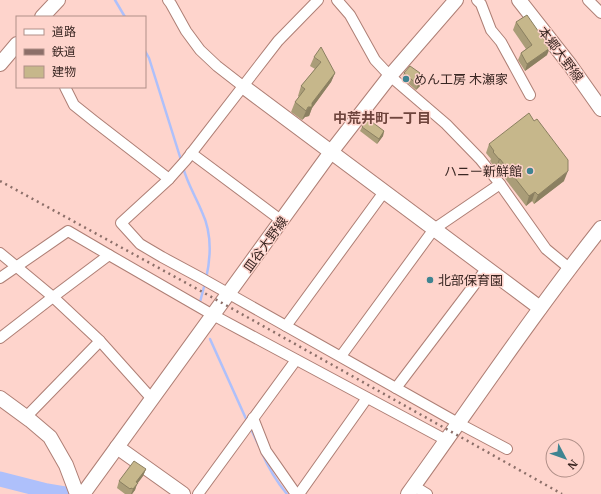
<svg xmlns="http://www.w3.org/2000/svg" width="601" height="494" viewBox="0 0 601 494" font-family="'IBM Plex Serif','Noto Sans JP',serif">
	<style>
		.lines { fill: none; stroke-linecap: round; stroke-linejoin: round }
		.stream { stroke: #aec0fb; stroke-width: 2.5 }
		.river { stroke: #aec0fb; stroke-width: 15 }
		.street-casing { stroke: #ae7f75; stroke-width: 12 }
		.secondary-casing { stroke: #ae7f75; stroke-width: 16 }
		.street { stroke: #fff; stroke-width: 10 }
		.secondary { stroke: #fff; stroke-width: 14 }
		.rail { stroke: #8c6f69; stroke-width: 2.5; stroke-dasharray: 2 4; stroke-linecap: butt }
		.wall { fill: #aa9d78 }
		.shaded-wall { fill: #8b8061 }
		.building { fill: #c6b78b; stroke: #8b8061 }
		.poi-dot { fill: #3f8491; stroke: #fed4cc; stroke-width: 1.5 }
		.labels { text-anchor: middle; stroke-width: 3; stroke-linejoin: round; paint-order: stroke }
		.street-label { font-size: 13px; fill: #3a2723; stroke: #fed4cc }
		.poi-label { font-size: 13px; fill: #3a2723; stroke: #fed4cc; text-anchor: start }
		.neighbourhood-label { font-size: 14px; font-weight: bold; fill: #6f453d; stroke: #fed4cc }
	</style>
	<rect width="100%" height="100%" fill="#fed4cc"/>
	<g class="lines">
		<g class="stream">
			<polyline points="115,0 125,17"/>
			<polyline points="145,51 149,58 181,160"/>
			<path d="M183 167C187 183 196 197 202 212 212 233 211 257 206 279"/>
			<polyline points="200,302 205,283"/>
			<polyline points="210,339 247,421"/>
			<polyline points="250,427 259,446"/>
			<path d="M262 453C268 467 277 482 287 494"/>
		</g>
		<polyline class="river" points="0,479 47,491 65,494"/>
		<g class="street-casing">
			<g id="street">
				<polyline points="168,0 171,4 186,31 200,50 217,66 244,87"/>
				<polyline points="318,0 278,41 186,160 169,179 121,223 140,244 162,257 201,278 458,423 507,449"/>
				<polyline points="337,0 350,15 375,60 390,76 446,124 480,159 500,184 546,249 569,268"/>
				<polyline points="477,0 481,4 491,30 501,42 530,95"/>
				<polyline points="588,0 601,13"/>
				<polyline points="65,87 74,105 94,121 169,179"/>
				<polyline points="191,153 282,221"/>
				<polyline points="0,253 53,297 109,255 213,315 446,440"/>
				<polyline points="0,278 68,231 109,255"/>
				<polyline points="286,326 384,192"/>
				<polyline points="0,338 53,297 100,341 152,399"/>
				<polyline points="341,356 434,229 500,184"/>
				<polyline points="396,388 487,268"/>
				<polyline points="26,417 100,341"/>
				<polyline points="253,418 266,451 296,494"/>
				<polyline points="414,486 427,494"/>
				<polyline points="198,494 296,360"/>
				<polyline points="299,494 367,398"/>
			</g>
		</g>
		<g class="secondary-casing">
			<g id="secondary">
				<polyline points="519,0 570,65 601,109"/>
				<polyline points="42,17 58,0"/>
				<polyline points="0,64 17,44"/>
				<polyline points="244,87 540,308"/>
				<polyline points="0,398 30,420 50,437 66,465 77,494"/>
				<polyline points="117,447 183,494"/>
				<polyline points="83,494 331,152 390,76 456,0"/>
				<path d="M408 494C472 405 533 314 601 228"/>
			</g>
		</g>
		<use href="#street" class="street"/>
		<use href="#secondary" class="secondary"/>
		<polyline class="rail" points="0,181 199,290 562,494"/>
	</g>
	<g class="wall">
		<polygon points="516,22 547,55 525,71 518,60 521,53 526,49 513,30"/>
		<polygon points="314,57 335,73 331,82 312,108 309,116 305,117 302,120 291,112 295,102 299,97 298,96 301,86 315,69 310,66"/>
		<polygon points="404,73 418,78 420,86 416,90 402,78"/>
		<polygon points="362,127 384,131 383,136 377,144 360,131"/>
		<polygon points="489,144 564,181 534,204 532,201 526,206 497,168 496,169 490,161 491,159 486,153"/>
		<polygon points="146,469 143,476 137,484 135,490 132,494 125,494 117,488 119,481"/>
	</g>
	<g class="shaded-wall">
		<polygon points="550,48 547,55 525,71 527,64"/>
		<polygon points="335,73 331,82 312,108 309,116 305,117 302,120 306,111"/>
		<polygon points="422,81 420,86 416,90 418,85"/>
		<polygon points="384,131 383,136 377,144 379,139"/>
		<polygon points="499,159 500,159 497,168 496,169"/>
		<polygon points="568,171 564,181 534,204 538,195"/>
		<polygon points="535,192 532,201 526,206 529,196"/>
		<polygon points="146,469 143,476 137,484 135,490 132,494 131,494 136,482"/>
	</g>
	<g class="building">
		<polygon points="527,15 550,48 527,64 521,53 532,45 516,22"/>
		<polygon points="321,47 335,73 312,103 312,107 308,107 306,111 295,102 305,89 301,86 321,62 314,57"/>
		<polygon points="410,66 420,73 417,77 422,81 418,85 404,73"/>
		<polygon points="529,113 534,121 537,119 568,160 568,171 538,195 535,192 529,196 500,159 499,159 493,152 494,151 489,144"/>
		<polygon points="368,119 384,131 379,139 362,127"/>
		<polygon points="134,461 146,469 136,482 138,483 133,489 131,488 130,489 119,481"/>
	</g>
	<g class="poi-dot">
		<circle cx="406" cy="79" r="4"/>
		<circle cx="530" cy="171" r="4"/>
		<circle cx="430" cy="280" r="4"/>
	</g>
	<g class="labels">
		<g class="street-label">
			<text transform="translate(561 54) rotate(53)" y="5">本郷大野線</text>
			<text transform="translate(265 244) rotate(-54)" y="5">皿谷大野線</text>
		</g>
		<g class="poi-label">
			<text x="414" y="84">めん工房 木瀬家</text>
			<text x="522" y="176" text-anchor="end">ハニー新鮮館</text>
			<text x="438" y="285">北部保育園</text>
		</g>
		<g class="neighbourhood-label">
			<text x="382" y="123">中荒井町一丁目</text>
		</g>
	</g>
	<rect x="16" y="16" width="130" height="72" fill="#fed4cc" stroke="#b08f88"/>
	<rect x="24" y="29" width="20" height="6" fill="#ffffff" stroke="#b08f88"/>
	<text x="52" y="36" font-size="12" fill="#3a2723">道路</text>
	<rect x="24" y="49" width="20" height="6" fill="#8c6f69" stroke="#b08f88"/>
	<text x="52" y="56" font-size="12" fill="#3a2723">鉄道</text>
	<rect x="24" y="66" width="20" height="12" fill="#c6b78b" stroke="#b08f88"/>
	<text x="52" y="76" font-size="12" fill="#3a2723">建物</text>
	<g transform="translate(565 458) rotate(131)"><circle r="19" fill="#fed4cc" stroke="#b08f88"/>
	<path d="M0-3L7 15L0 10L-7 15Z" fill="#3f8491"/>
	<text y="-6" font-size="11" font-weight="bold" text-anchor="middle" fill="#3a2723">N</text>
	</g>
</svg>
